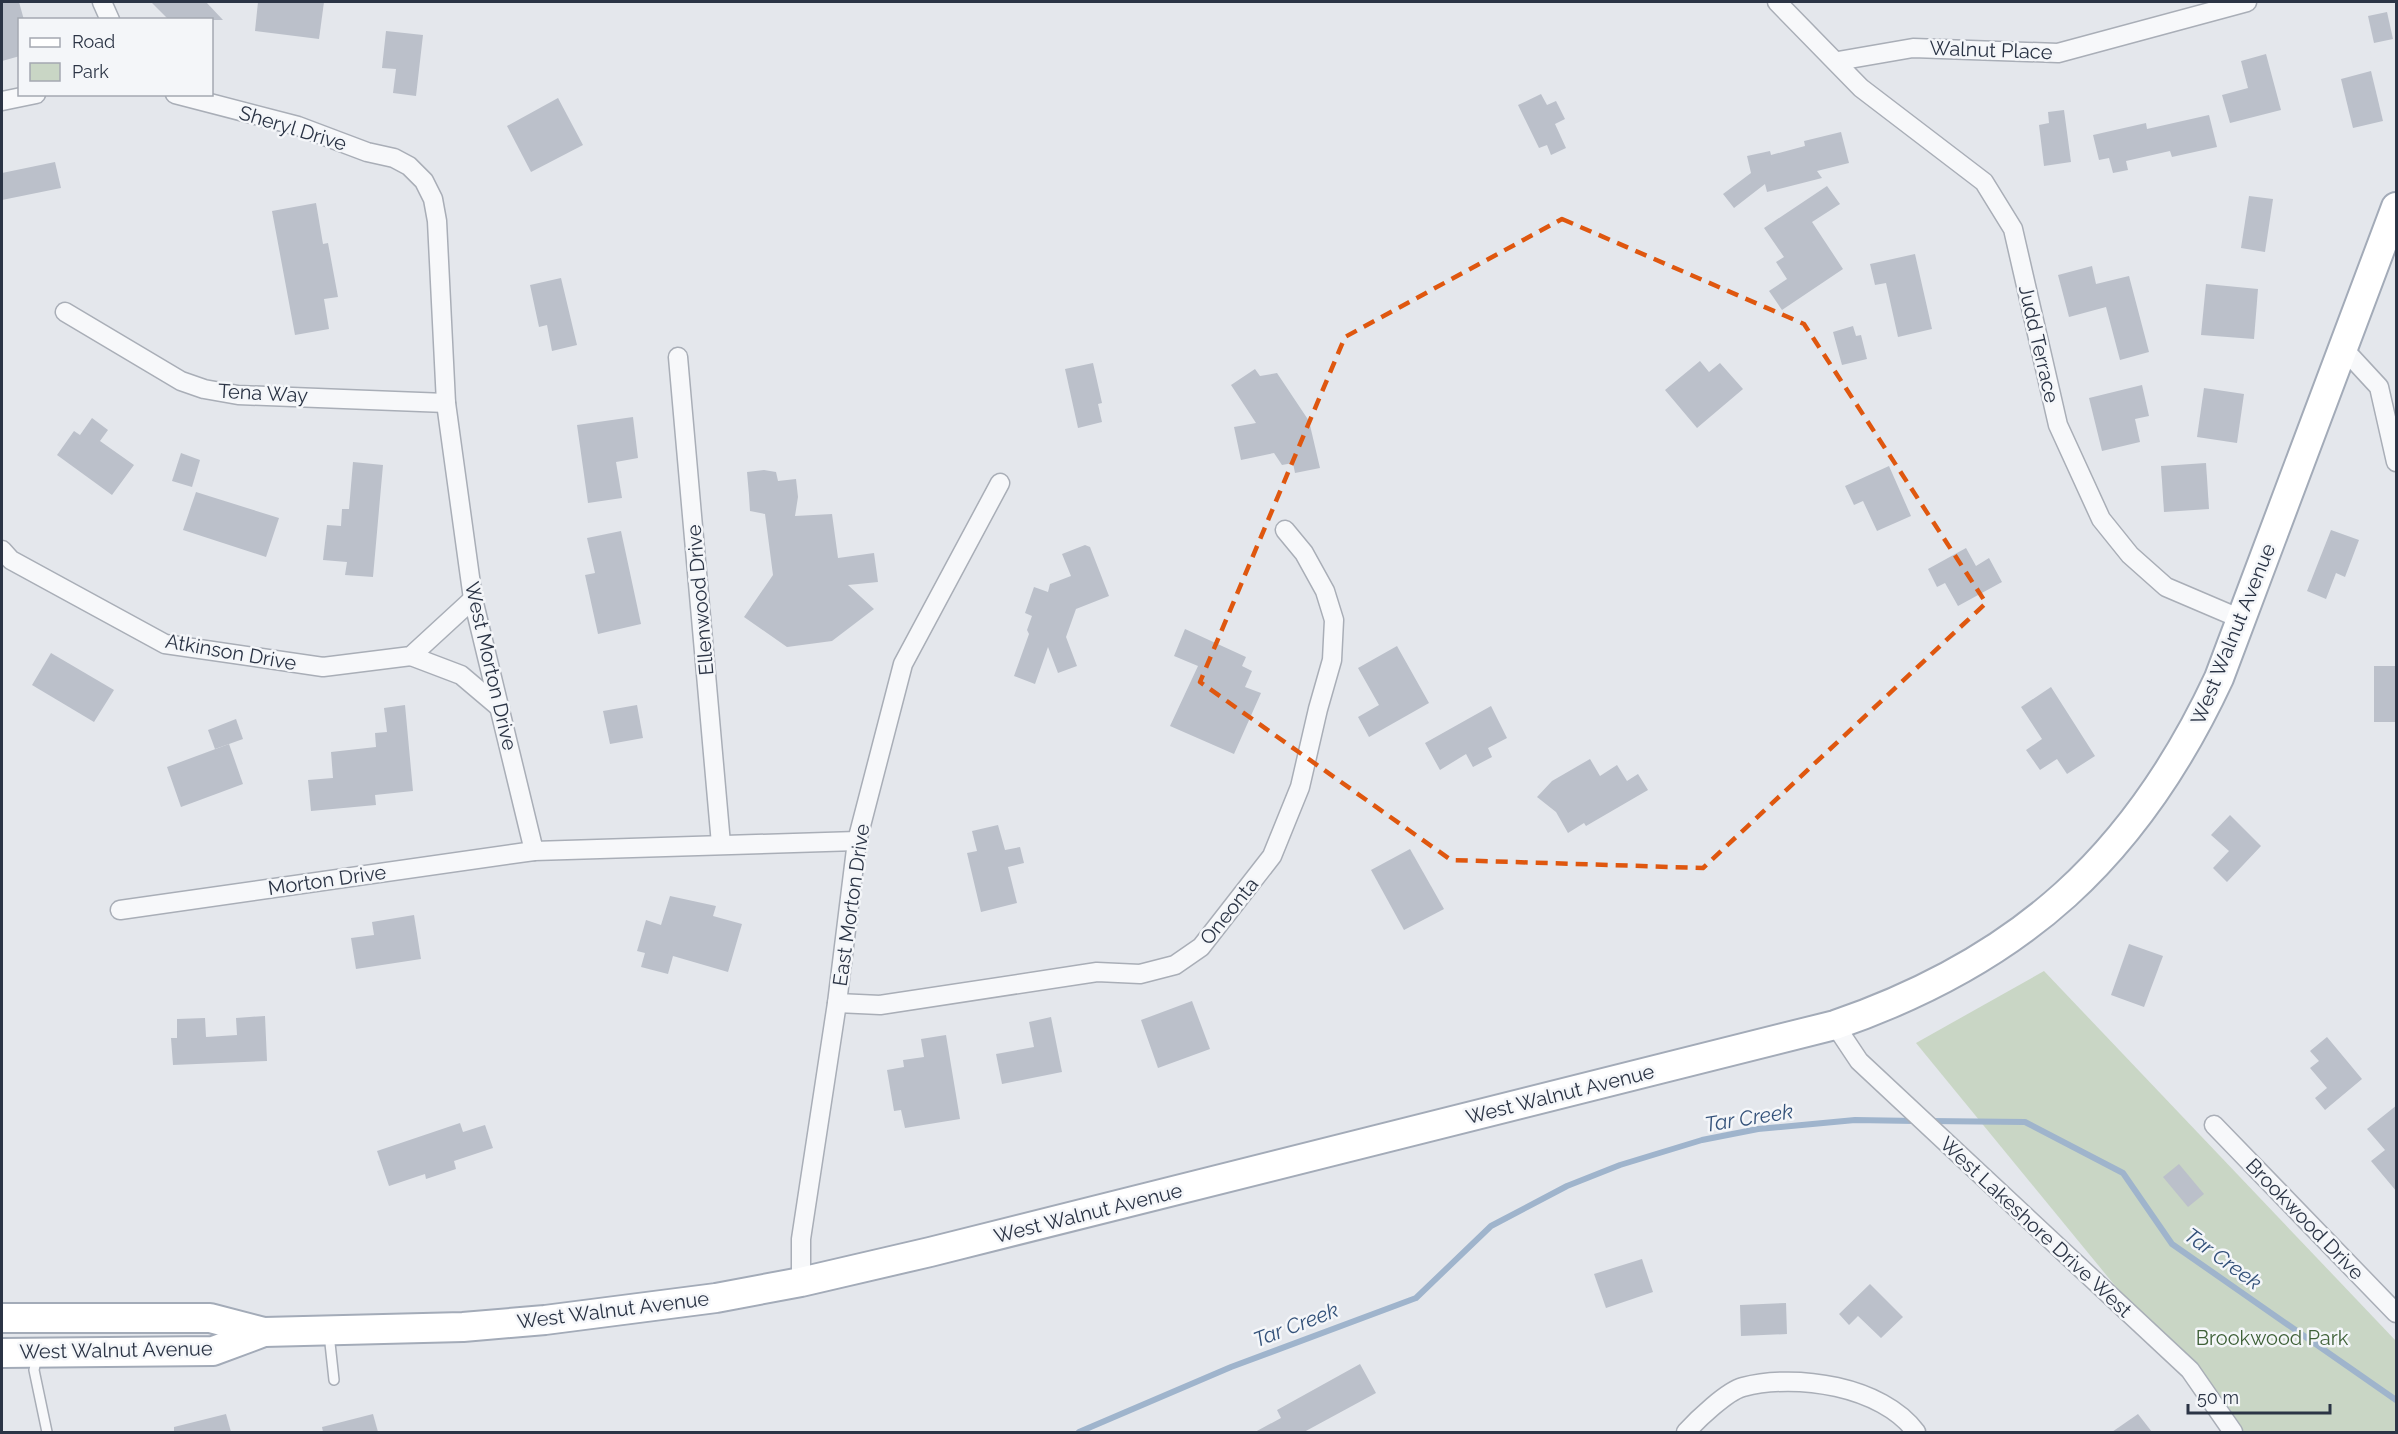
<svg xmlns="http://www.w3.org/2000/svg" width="2398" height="1434" viewBox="0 0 2398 1434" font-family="Raleway,sans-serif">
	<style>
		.green { fill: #c9d6c5 }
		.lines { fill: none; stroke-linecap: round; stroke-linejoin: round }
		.stream { stroke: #9fb4cc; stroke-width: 6 }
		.building { fill: #bbc0ca }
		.service-casing { stroke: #a9aeb7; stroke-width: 12 }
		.minor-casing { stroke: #a9aeb7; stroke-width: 21 }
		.primary-casing { stroke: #a3abb8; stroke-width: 32 }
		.service { stroke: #f7f8fa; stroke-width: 9 }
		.minor { stroke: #f7f8fa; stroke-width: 18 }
		.primary { stroke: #fff; stroke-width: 28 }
		.marked { fill: none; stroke: #df570f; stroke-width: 4.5; stroke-dasharray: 12 8; stroke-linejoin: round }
		.labels { text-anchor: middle; stroke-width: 5; stroke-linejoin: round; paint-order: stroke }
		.street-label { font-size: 20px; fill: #2b3445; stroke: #f4f6f9 }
		.park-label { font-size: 20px; fill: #3f6138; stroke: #f4f6f9 }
		.water-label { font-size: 21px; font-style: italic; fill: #34527a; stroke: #f4f6f9 }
	</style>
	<rect width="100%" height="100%" fill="#e4e7ec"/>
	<polygon class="green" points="2044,971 2396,1341 2396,1432 2235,1432 1916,1043"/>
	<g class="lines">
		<g class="stream">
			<polyline points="1929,1121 2025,1122 2123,1173 2172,1244 2396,1400"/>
			<polyline points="1079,1432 1231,1367 1416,1298 1491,1226 1567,1186 1620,1165 1702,1140 1758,1129 1855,1120 1916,1121"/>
		</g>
	</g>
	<g class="building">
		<polygon points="2,2 19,2 24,20 20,20 20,56 2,61"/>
		<polygon points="151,2 206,2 223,20 169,20"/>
		<polygon points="258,2 324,2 319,39 255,31"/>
		<polygon points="2387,12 2393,39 2374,43 2368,16"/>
		<polygon points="386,31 423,35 416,96 393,93 396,69 382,68"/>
		<polygon points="2266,54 2281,110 2230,123 2222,95 2248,88 2241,61"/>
		<polygon points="2371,71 2383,121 2353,128 2341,79"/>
		<polygon points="1541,94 1547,105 1556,101 1565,119 1555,124 1566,148 1551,155 1547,145 1539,148 1518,105"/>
		<polygon points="558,98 583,145 531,172 507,126"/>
		<polygon points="2064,110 2071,162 2044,166 2039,125 2049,123 2048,112"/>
		<polygon points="2209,115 2217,147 2172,157 2170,151 2126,161 2128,170 2113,173 2109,158 2099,160 2093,135 2146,123 2147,129"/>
		<polygon points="1841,132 1849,163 1817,171 1822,178 1767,192 1765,184 1734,208 1723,194 1751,173 1747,156 1770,151 1771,155 1805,146 1804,141"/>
		<polygon points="55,162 61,188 2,200 2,173"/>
		<polygon points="1827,186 1840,204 1812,222 1843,269 1782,310 1769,291 1787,279 1776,262 1784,257 1764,228"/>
		<polygon points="2249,196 2273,199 2265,252 2241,248"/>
		<polygon points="316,203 323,244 328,243 338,297 324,299 329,329 295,335 272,211"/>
		<polygon points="1915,254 1932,329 1898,337 1886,283 1875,285 1870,264"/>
		<polygon points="2092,266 2096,284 2129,276 2149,352 2120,360 2106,307 2069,317 2058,275"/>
		<polygon points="561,278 577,345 552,351 547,325 539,327 530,285"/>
		<polygon points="2206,284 2258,289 2254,339 2201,335"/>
		<polygon points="1853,326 1856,336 1861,335 1867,359 1842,365 1833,332"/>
		<polygon points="1700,361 1709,372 1720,363 1743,389 1697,428 1665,390"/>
		<polygon points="1093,363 1102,403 1098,404 1102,422 1078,428 1065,369"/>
		<polygon points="1255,369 1260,376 1277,373 1309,421 1320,468 1295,473 1293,463 1282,465 1274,453 1241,460 1234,427 1256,423 1231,385"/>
		<polygon points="2142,385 2149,416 2135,419 2140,442 2102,451 2089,398"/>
		<polygon points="2204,388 2244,394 2237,443 2197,437"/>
		<polygon points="633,417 638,458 616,462 622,498 588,503 577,425"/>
		<polygon points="92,418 108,430 100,441 134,465 112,495 57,455 74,431 80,435"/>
		<polygon points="181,453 200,460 192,487 172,481"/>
		<polygon points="353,462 383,465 373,577 345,575 347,562 323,560 327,525 341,526 342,509 349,509"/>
		<polygon points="2206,463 2209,509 2164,512 2161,466"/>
		<polygon points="1889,466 1911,516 1877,531 1863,501 1854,505 1845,486"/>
		<polygon points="764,470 776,472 778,481 796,479 798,497 795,516 832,514 838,558 874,553 878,582 848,585 874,609 832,641 787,647 744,617 773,575 765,514 750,511 749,495 747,472"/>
		<polygon points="196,492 279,518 266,557 183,530"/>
		<polygon points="2331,530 2359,540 2345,577 2336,573 2326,599 2307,591"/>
		<polygon points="621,531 641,624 598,634 585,575 595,573 587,538"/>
		<polygon points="1085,545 1090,547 1109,596 1076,609 1066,637 1077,666 1058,673 1048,647 1035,684 1014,676 1029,634 1027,630 1032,616 1025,613 1034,587 1048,592 1050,584 1071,576 1062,554"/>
		<polygon points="1966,548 1976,566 1989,558 2002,582 1958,606 1945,583 1937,587 1928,569"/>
		<polygon points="1185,629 1246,657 1242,666 1252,671 1245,687 1261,693 1234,754 1170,726 1198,666 1174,656"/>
		<polygon points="1397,646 1429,703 1369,737 1358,717 1379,705 1358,668"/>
		<polygon points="51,653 114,690 94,722 32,685"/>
		<rect x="2374" y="666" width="23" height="56"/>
		<polygon points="2051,687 2095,756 2067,774 2057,759 2040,770 2026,750 2042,739 2021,707"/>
		<polygon points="405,705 413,791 375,795 376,805 311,811 308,780 333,778 331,752 376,747 375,733 387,732 384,708"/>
		<polygon points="637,705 643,738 610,744 603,711"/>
		<polygon points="1491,706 1507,738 1488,748 1492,757 1473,767 1466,754 1440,770 1425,743"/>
		<polygon points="236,719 243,739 215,749 208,730"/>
		<polygon points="229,744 243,784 181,807 167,767"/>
		<polygon points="1590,759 1600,776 1617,765 1627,781 1638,774 1648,790 1586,826 1584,823 1568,833 1556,812 1537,797 1552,781"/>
		<polygon points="2230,815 2261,846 2227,882 2213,868 2229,851 2211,835"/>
		<polygon points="998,825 1005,850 1020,847 1024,863 1008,867 1017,903 981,912 967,853 977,851 972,831"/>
		<polygon points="1410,849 1444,909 1404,930 1371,870"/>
		<polygon points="670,896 716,906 713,916 742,924 728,972 673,956 668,974 641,967 645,953 637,951 646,920 661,925"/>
		<polygon points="414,915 421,959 356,969 351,938 374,935 372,922"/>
		<polygon points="2129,944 2163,956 2144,1007 2111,995"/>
		<polygon points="1192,1001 1210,1049 1158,1068 1141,1020"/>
		<polygon points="265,1016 267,1061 173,1065 171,1038 177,1038 177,1019 205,1018 206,1037 237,1035 236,1018"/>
		<polygon points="1051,1017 1062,1072 1002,1084 996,1054 1034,1047 1029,1022"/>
		<polygon points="946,1035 960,1119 905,1128 901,1110 894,1111 887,1070 904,1067 903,1060 924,1057 921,1039"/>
		<polygon points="2327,1037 2362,1079 2325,1110 2315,1098 2327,1088 2310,1068 2319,1061 2310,1051"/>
		<polygon points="2397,1105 2397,1192 2371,1161 2385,1150 2367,1129"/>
		<polygon points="460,1123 463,1132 485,1125 493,1148 454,1161 456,1169 426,1179 425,1174 389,1186 377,1151"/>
		<polygon points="2179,1164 2204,1194 2188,1207 2163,1177"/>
		<polygon points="1642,1259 1653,1292 1606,1308 1594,1274"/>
		<polygon points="1870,1284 1903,1317 1881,1338 1858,1316 1849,1325 1839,1314"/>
		<polygon points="1786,1303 1787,1334 1741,1336 1740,1305"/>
		<polygon points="1360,1364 1376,1393 1304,1432 1255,1432 1281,1418 1277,1410"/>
		<polygon points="226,1414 231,1432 174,1432 174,1427"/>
		<polygon points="373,1414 378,1432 323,1432 322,1427"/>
		<polygon points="2138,1414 2152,1432 2112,1432"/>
	</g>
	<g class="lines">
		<g class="service-casing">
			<g id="service">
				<polyline points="329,1334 334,1380"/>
				<polyline points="37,1357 34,1370 47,1432"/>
			</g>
		</g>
		<g class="minor-casing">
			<g id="minor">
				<polyline points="102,2 110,20"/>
				<polyline points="1777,2 1861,88 1984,182 2013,229 2058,425 2101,519 2130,555 2166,587 2241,619"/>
				<polyline points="1838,61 1913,48 2058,53 2247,2"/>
				<polyline points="175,94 298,126 367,152 394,158 409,166 424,181 433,199 437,221 446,403 473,599 534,851 857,841"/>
				<polyline points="2,101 36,94"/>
				<polyline points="65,312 181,381 204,389 238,395 446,403"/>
				<polyline points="2342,347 2379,387 2396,462"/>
				<polyline points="678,357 721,844"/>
				<polyline points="2,550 11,560 165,644 323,667 411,656 473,599"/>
				<polyline points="411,656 461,675 500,708"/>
				<polyline points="120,910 534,851"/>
				<polyline points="837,1003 880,1005 1097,972 1140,974 1175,965 1201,947 1272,856 1300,787 1318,709 1332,660 1334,620 1325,591 1304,553 1285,530"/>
				<polyline points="1835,1025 1859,1061 2190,1370 2233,1432"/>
				<polyline points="2214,1125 2396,1313"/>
				<polyline points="801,1282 801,1239 837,1003 857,841 903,664 1000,483"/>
				<path d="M1686 1432C1697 1420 1727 1391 1743 1387 1796 1373 1882 1386 1916 1432"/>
			</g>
		</g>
		<g class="primary-casing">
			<g id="primary">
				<path d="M2 1318H210L264 1332 463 1327 545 1320 716 1298 801 1282 930 1252 1835 1025C2021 961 2136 856 2219 678L2396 207"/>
				<polyline points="2,1353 213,1351 264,1332"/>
			</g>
		</g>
		<use href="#service" class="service"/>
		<use href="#minor" class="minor"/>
		<use href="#primary" class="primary"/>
	</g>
	<path class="marked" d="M1562 219 1804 324 1986 603 1703 868 1451 860 1200 682 1345 337Z"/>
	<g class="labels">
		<g class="street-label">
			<text transform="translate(1991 50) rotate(2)" y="7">Walnut Place</text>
			<text transform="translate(293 128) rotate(17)" y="7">Sheryl Drive</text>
			<text transform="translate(2039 344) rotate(77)" y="7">Judd Terrace</text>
			<text transform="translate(263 393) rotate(3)" y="7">Tena Way</text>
			<text transform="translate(700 600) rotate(-95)" y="7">Ellenwood Drive</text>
			<text transform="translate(2233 634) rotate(-68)" y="7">West Walnut Avenue</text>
			<text transform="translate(231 652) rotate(10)" y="7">Atkinson Drive</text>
			<text transform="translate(491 666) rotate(77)" y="7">West Morton Drive</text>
			<text transform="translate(327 880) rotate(-8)" y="7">Morton Drive</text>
			<text transform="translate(851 905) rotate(-82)" y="7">East Morton Drive</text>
			<text transform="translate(1229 911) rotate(-51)" y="7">Oneonta</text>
			<text transform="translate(1560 1094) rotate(-14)" y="7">West Walnut Avenue</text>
			<text transform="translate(1088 1213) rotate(-14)" y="7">West Walnut Avenue</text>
			<text transform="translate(2305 1219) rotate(46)" y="7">Brookwood Drive</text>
			<text transform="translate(2036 1227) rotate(43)" y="7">West Lakeshore Drive West</text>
			<text transform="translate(613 1310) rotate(-7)" y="7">West Walnut Avenue</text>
			<text transform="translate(116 1350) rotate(-1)" y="7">West Walnut Avenue</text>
		</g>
		<g class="park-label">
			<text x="2272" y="1345">Brookwood Park</text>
		</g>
		<g class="water-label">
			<text transform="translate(1749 1118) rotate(-9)" y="7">Tar Creek</text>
			<text transform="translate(2223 1259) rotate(36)" y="7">Tar Creek</text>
			<text transform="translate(1296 1325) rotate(-21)" y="7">Tar Creek</text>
		</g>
	</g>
	<rect width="2398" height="1434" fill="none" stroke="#2b3445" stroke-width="6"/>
	<rect x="18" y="18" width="195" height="78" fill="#f4f6f9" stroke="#a4a8b1" stroke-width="1.5"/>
	<rect x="30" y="38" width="30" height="9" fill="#ffffff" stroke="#a4a8b1" stroke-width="1.5"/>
	<text x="72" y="48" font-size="18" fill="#2b3445">Road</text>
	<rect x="30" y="63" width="30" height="18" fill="#c9d6c5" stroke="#a4a8b1" stroke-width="1.5"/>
	<text x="72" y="78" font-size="18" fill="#2b3445">Park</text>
	<path d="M2188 1404v9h142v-9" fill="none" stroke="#2b3445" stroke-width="3"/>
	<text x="2197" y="1404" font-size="18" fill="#2b3445" stroke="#f4f6f9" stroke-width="4.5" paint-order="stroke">50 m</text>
</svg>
